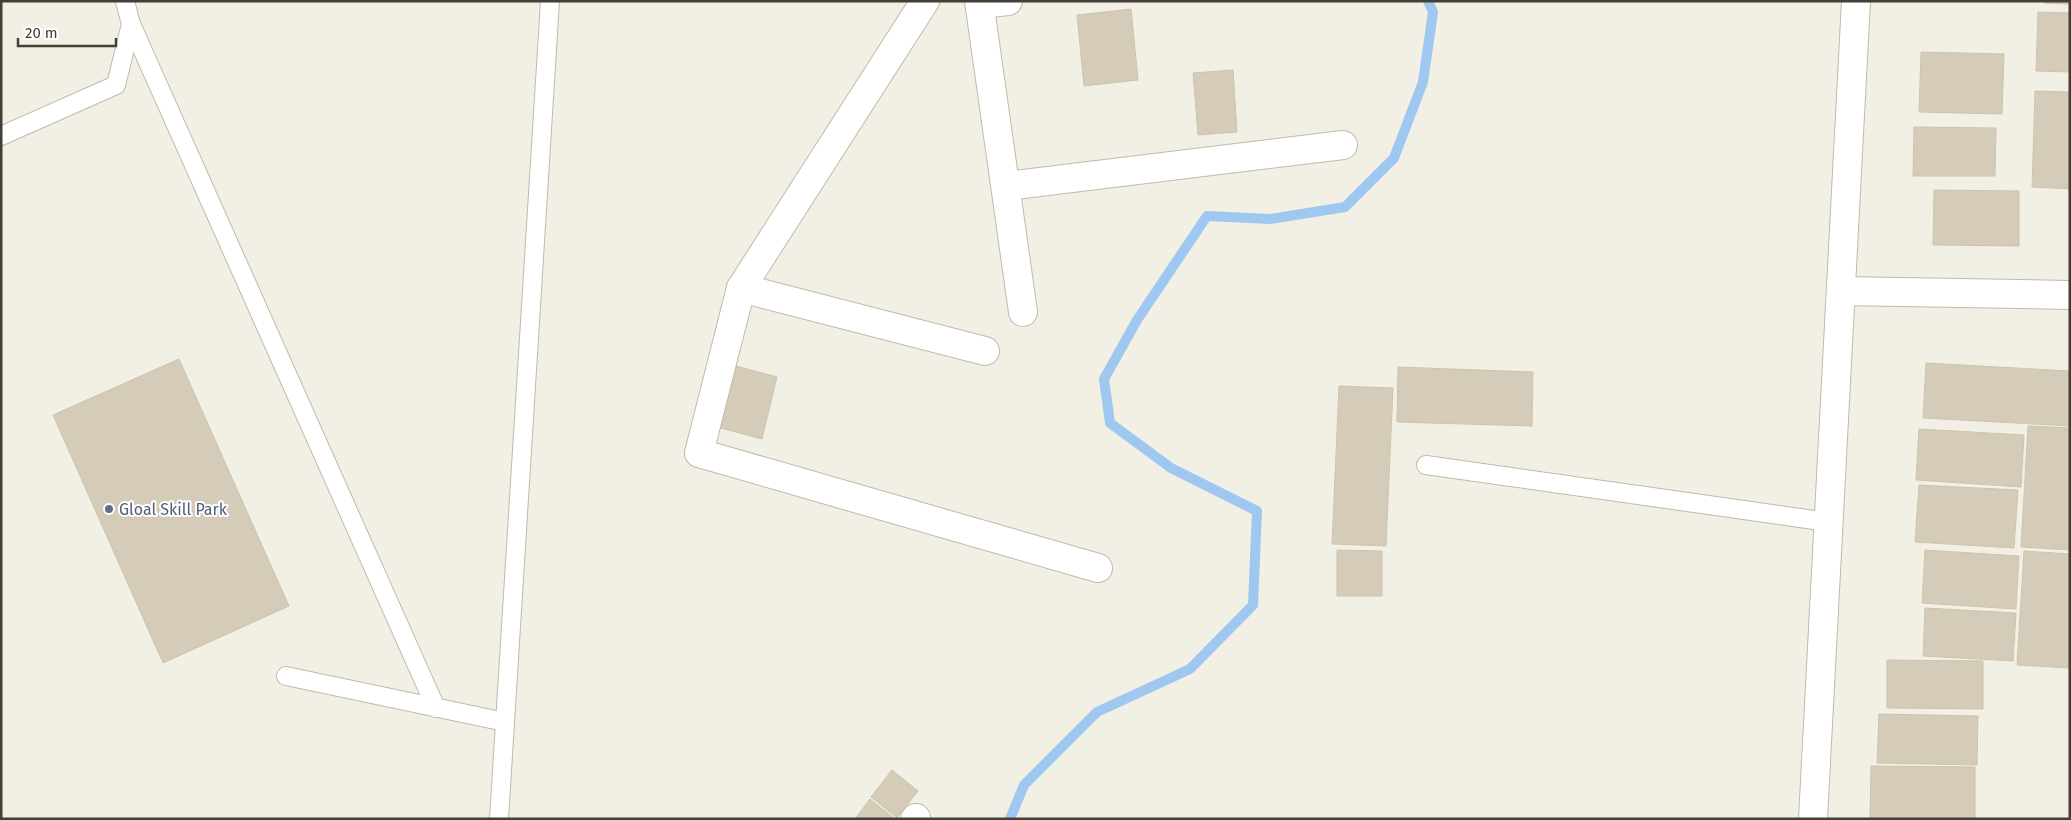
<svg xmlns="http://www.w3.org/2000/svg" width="2071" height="820" viewBox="0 0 2071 820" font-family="'Fira Sans',sans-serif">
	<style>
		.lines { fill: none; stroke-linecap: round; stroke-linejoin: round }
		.stream { stroke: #9fc8f0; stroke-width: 10 }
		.building { fill: #d4cbb9; stroke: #cec4ac }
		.service-casing { stroke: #c0baa9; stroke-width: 20 }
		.minor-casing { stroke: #c0baa9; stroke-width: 30 }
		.tertiary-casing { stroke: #c0baa9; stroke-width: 30 }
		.service { stroke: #fff; stroke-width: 18 }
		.minor { stroke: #fff; stroke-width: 28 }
		.tertiary { stroke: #fff; stroke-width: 28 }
		.service-dot { fill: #5c6f8a; stroke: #fff; stroke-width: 2 }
		.labels { text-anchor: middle; stroke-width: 4; stroke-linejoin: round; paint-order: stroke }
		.service-label { font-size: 16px; fill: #4e5e75; stroke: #fff; text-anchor: start }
	</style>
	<rect width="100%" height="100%" fill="#f2efe4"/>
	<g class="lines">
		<polyline class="stream" points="1010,819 1024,785 1097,712 1190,669 1253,605 1257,511 1171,468 1110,423 1104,379 1137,320 1207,216 1270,219 1345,207 1394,158 1423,82 1433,12 1428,1"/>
	</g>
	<g class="building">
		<polygon points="2044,1 2070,1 2070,4 2044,3"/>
		<polygon points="1131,9 1138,80 1084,86 1077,15"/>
		<polygon points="2038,12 2070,13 2070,72 2036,71"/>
		<polygon points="1921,52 2004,54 2002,114 1919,112"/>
		<polygon points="1233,70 1237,132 1198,135 1193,73"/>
		<polygon points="2035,91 2070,92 2070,189 2032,187"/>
		<polygon points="1914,127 1996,128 1995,176 1913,176"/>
		<polygon points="1934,190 2019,191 2019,246 1933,245"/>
		<polygon points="179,359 289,606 163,663 53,415"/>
		<polygon points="1926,363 2070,371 2070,426 1923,418"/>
		<polygon points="732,365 777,377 762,439 717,427"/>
		<polygon points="1398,367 1533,372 1532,426 1397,422"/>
		<polygon points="1339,386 1393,388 1386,546 1332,544"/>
		<polygon points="2028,426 2070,428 2070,550 2021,547"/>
		<polygon points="1919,429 2024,435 2021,487 1916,480"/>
		<polygon points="1919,485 2018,490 2014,548 1915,542"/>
		<polygon points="1337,550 1382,551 1382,596 1337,596"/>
		<polygon points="1925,550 2019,556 2016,609 1922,603"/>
		<polygon points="2024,551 2070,554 2070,668 2017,665"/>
		<polygon points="1925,608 2016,613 2013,661 1923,656"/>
		<polygon points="1887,660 1983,661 1983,709 1887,708"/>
		<polygon points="1879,714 1978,716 1977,765 1877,763"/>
		<polygon points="1871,766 1975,767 1975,819 1870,819"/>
		<polygon points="892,770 918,791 897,818 871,797"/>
		<polygon points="870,799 895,819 855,819"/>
	</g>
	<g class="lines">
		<g class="service-casing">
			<g id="service">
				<polyline points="125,1 131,24 436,708"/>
				<polyline points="1,136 116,85 131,24"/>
				<polyline points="1426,465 1828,522"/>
				<polyline points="286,676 505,722"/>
				<polyline points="499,819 550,1"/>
			</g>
		</g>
		<g class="minor-casing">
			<g id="minor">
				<polyline points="925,1 741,288 699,453 1098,568"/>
				<polyline points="979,1 1023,312"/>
				<polyline points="980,4 1008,1"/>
				<polyline points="1006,186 1343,145"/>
				<polyline points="741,288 985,351"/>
				<polyline points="1841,291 2070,295"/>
				<polyline points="915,819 916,818"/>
			</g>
		</g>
		<g class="tertiary-casing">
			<polyline id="tertiary" points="1813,819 1856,1"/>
		</g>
		<use href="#service" class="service"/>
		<use href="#minor" class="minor"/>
		<use href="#tertiary" class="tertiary"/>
	</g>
	<circle class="service-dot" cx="109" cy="509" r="5"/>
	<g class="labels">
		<g class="service-label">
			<text x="119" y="515">Gloal Skill Park</text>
		</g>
	</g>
	<rect width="2071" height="820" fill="none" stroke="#443f34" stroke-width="5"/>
	<path d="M18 38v8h98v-8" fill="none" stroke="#443f34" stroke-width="2.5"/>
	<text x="25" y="38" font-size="15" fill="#443f34" stroke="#ffffff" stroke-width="4" paint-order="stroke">20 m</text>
</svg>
